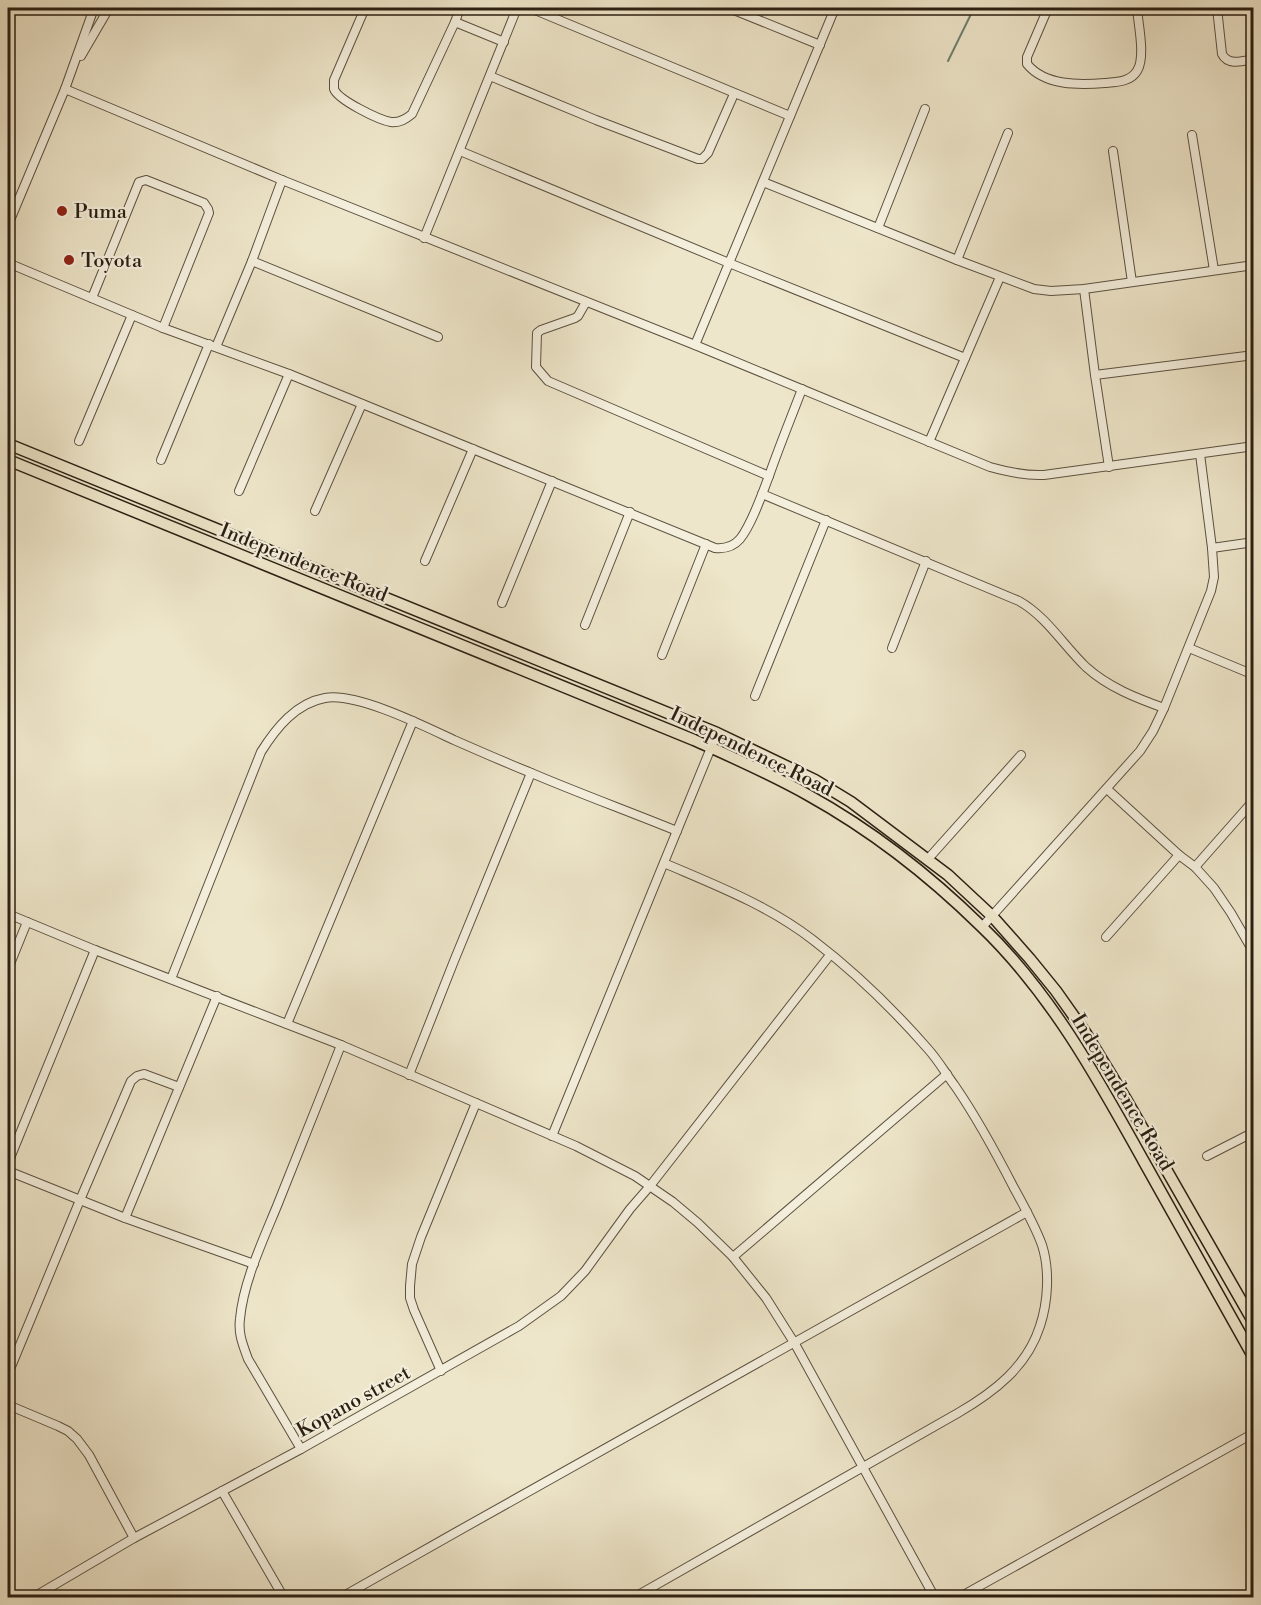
<svg xmlns="http://www.w3.org/2000/svg" width="1261" height="1605" viewBox="0 0 1261 1605" font-family="'Libre Bodoni',serif">
	<style>
		.lines { fill: none; stroke-linecap: round; stroke-linejoin: round }
		.stream { stroke: #6e8071; stroke-width: 2 }
		.minor-casing { stroke: #5c5140; stroke-width: 10 }
		.major-casing { stroke: #2b1f12; stroke-width: 13 }
		.minor { stroke: #f4efdd; stroke-width: 8 }
		.major { stroke: #eee6ca; stroke-width: 10 }
		.poi-dot { fill: #8f2418; stroke: #f4efdd; stroke-width: 2 }
		.labels { text-anchor: middle; stroke-width: 4.5; stroke-linejoin: round; paint-order: stroke }
		.poi-label { font-size: 20px; fill: #2b1f12; stroke: #f4efdd; text-anchor: start }
		.street-label { font-size: 20px; fill: #2b1f12; stroke: #f4efdd }
	</style>
	<rect width="100%" height="100%" fill="#eee6ca"/>
	<filter id="stains"><feTurbulence type="fractalNoise" baseFrequency=".00333" numOctaves="4"/><feColorMatrix values="0 0 0 0 .2 0 0 0 0 .09 0 0 0 0 .02 0 0 0 .5 -.17"/></filter>
	<radialGradient id="worn" r=".72"><stop offset=".6" stop-color="#630" stop-opacity="0"/><stop offset="1" stop-color="#630" stop-opacity=".3"/></radialGradient>
	<g class="lines">
		<polyline class="stream" points="948,61 974,8"/>
		<g class="minor-casing">
			<g id="minor">
				<path d="M365 8 334 80C334 81 334 88 334 89 338 100 379 120 391 122 400 123 406 119 412 114L455 22 460 8"/>
				<polyline points="530,8 790,116"/>
				<polyline points="729,8 820,45"/>
				<path d="M1048 8 1027 57V64C1045 86 1079 85 1105 83 1117 82 1130 82 1137 71 1146 57 1138 24 1137 8"/>
				<path d="M1217 8 1222 54C1228 66 1243 61 1254 59"/>
				<polyline points="455,22 504,42"/>
				<polyline points="81,56 109,8"/>
				<polyline points="490,76 596,120 698,159 702,159 708,153 734,94"/>
				<path d="M65 89 282 180 695 345 990 467C1008 472 1025 476 1044 475L1254 446"/>
				<polyline points="1192,135 1214,270"/>
				<polyline points="460,151 729,263 965,358"/>
				<polyline points="1113,151 1132,282"/>
				<polyline points="763,182 957,260 1034,289 1051,291 1084,289 1254,265"/>
				<polyline points="8,225 65,89 94,8"/>
				<polyline points="878,228 925,109"/>
				<polyline points="424,238 517,8"/>
				<polyline points="957,260 1008,133"/>
				<polyline points="252,261 438,337"/>
				<path d="M8 263 163 328 289 374 715 548C725 549 733 547 740 539 752 524 762 494 769 476 779 447 791 418 802 389"/>
				<polyline points="1084,289 1095,375 1109,467"/>
				<polyline points="92,298 139,182 146,180 204,203 208,209 209,213 163,328"/>
				<polyline points="586,302 578,316 575,318 541,330 537,333 536,367 548,381 769,476"/>
				<polyline points="695,345 835,8"/>
				<polyline points="216,347 252,261 282,180"/>
				<polyline points="1095,375 1254,355"/>
				<polyline points="79,441 132,315"/>
				<polyline points="929,442 1000,277"/>
				<polyline points="161,460 209,344"/>
				<polyline points="239,491 289,374"/>
				<path d="M762 494 1019 601C1047 617 1063 645 1086 667 1108 687 1136 698 1164 708"/>
				<polyline points="315,511 362,404"/>
				<polyline points="1212,548 1254,542"/>
				<polyline points="425,561 473,449"/>
				<polyline points="502,603 552,481"/>
				<polyline points="585,625 630,512"/>
				<polyline points="892,648 926,561"/>
				<polyline points="1189,648 1254,675"/>
				<polyline points="662,655 706,544"/>
				<polyline points="755,696 826,520"/>
				<polyline points="1107,789 1179,855 1195,867 1214,888 1231,913 1254,953"/>
				<polyline points="928,859 1021,755"/>
				<polyline points="1195,867 1254,800"/>
				<polyline points="8,914 95,950 341,1045 576,1146 635,1176 673,1202 698,1223 733,1257 766,1298 795,1344 935,1598"/>
				<polyline points="982,927 1140,751 1153,731 1164,708 1211,591 1214,577 1212,548 1200,454"/>
				<polyline points="1106,937 1179,855"/>
				<polyline points="8,969 27,922"/>
				<path d="M171 979 261 752C276 728 296 703 325 698 356 692 424 726 454 740 479 751 504 762 529 772 578 793 628 811 677 831"/>
				<polyline points="287,1024 413,721"/>
				<polyline points="409,1075 454,961 531,773"/>
				<polyline points="552,1136 717,733"/>
				<polyline points="1207,1156 1254,1132"/>
				<polyline points="8,1163 95,950"/>
				<polyline points="8,1171 125,1218 254,1264"/>
				<polyline points="125,1218 217,996"/>
				<polyline points="733,1257 947,1074"/>
				<polyline points="441,1371 414,1310 410,1298 410,1286 412,1264 421,1237 476,1103"/>
				<polyline points="8,1374 80,1200 131,1081 137,1076 144,1074 179,1087"/>
				<polyline points="8,1405 58,1426 68,1431 77,1439 89,1455 134,1538"/>
				<path d="M301 1449 248 1359C243 1345 238 1334 240 1319 243 1283 263 1240 277 1206 298 1153 320 1099 341 1045"/>
				<polyline points="222,1491 284,1598"/>
				<polyline points="32,1598 134,1538 301,1449 519,1326 561,1296 585,1271 630,1209 650,1186 830,955"/>
				<path d="M340 1598C568 1468 798 1342 1027 1212"/>
				<path d="M633 1598 958 1413C994 1392 1027 1367 1040 1326 1048 1302 1050 1270 1042 1245 1035 1226 1024 1206 1014 1188 996 1153 977 1118 955 1086 946 1074 938 1060 928 1049 893 1009 855 972 813 940 768 905 715 885 664 863"/>
				<polyline points="958,1598 1254,1433"/>
			</g>
		</g>
		<g class="major-casing">
			<g id="major">
				<polyline points="8,444 717,733 815,780 851,802 948,875 992,916 1030,959 1056,991 1085,1032 1127,1101 1254,1323"/>
				<path d="M8 460 694 740C732 757 771 774 808 795 871 830 930 876 981 926 1050 992 1097 1077 1143 1160 1180 1226 1217 1292 1254 1358"/>
			</g>
		</g>
		<use href="#minor" class="minor"/>
		<use href="#major" class="major"/>
	</g>
	<g class="poi-dot">
		<circle cx="62" cy="211" r="6"/>
		<circle cx="69" cy="260" r="6"/>
	</g>
	<g class="labels">
		<g class="poi-label">
			<text x="74" y="218">Puma</text>
			<text x="81" y="267">Toyota</text>
		</g>
		<g class="street-label">
			<text transform="translate(304 562) rotate(22)" y="7">Independence Road</text>
			<text transform="translate(752 751) rotate(26)" y="7">Independence Road</text>
			<text transform="translate(1123 1092) rotate(59)" y="7">Independence Road</text>
			<text transform="translate(353 1401) rotate(-29)" y="7">Kopano street</text>
		</g>
	</g>
	<rect width="1261" height="1605" fill="none" stroke="#eee6ca" stroke-width="30"/>
	<rect x="9" y="9" width="1243" height="1587" fill="none" stroke="#2b1f12" stroke-width="3"/>
	<rect x="15" y="15" width="1231" height="1575" fill="none" stroke="#2b1f12" stroke-width="1.5"/>
	<rect width="100%" height="100%" filter="url(#stains)"/>
	<rect width="100%" height="100%" fill="url(#worn)"/>
</svg>
